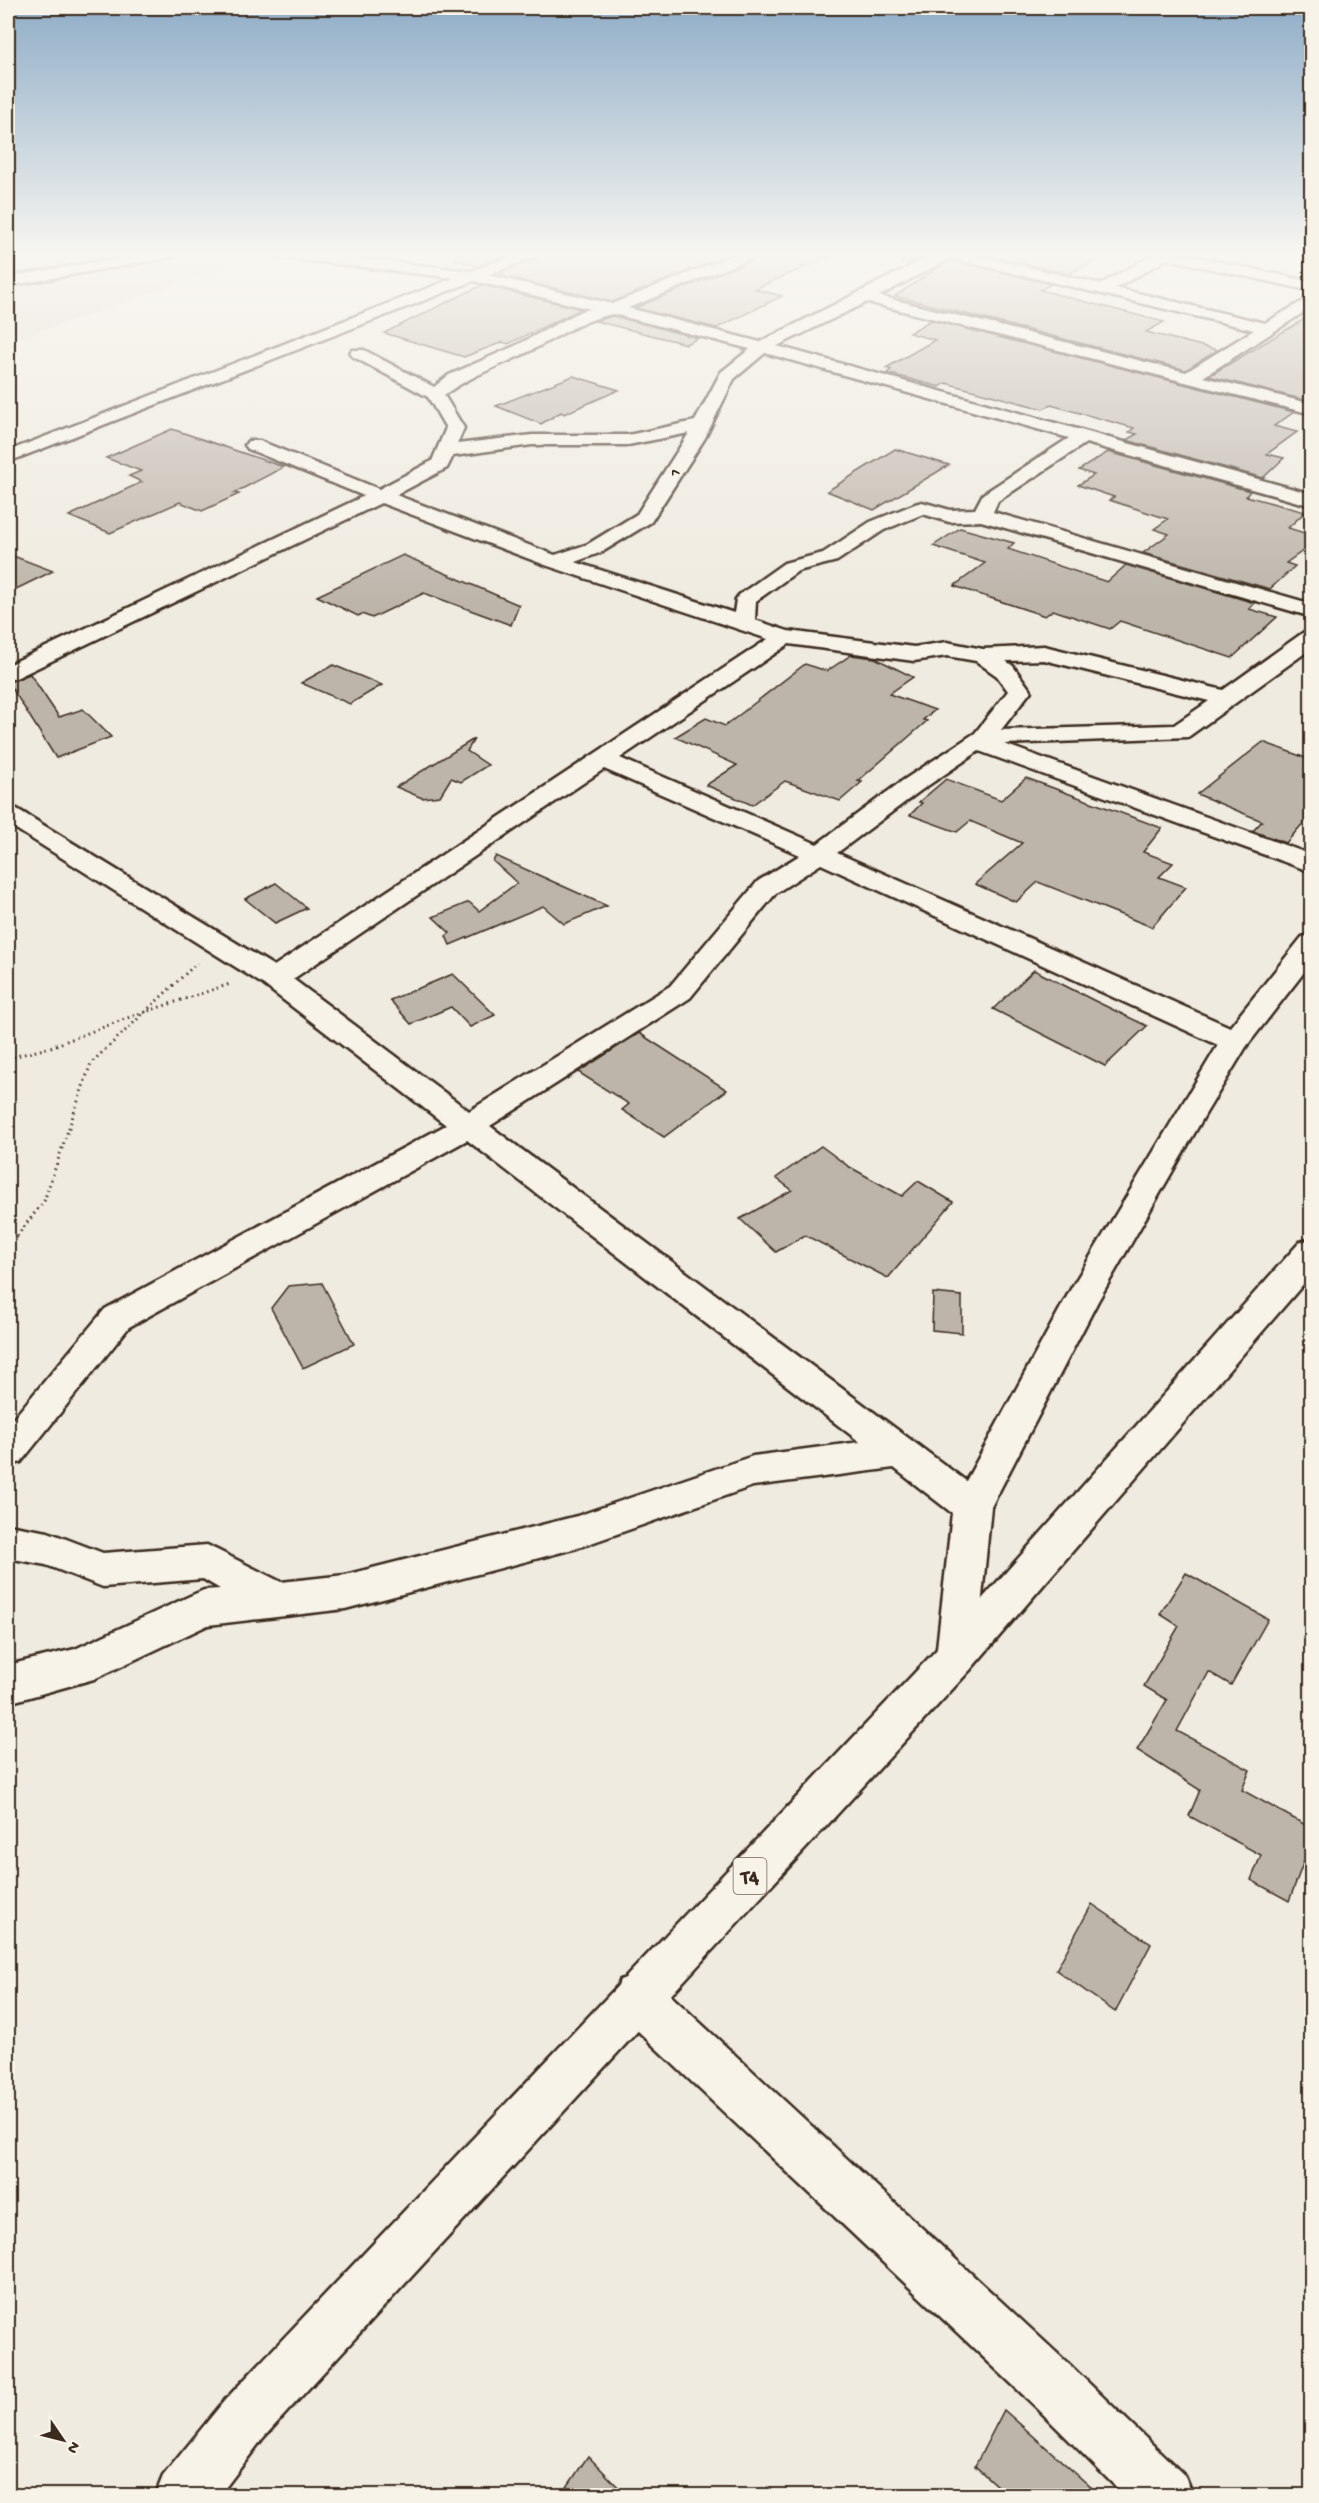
<svg xmlns="http://www.w3.org/2000/svg" width="1319" height="2503" viewBox="0 0 1319 2503" font-family="'Gochi Hand',sans-serif">
	<style>
		.built { fill: #e0dbd0 }
		.building { fill: #bdb5aa; stroke: #3b2a1e; stroke-width: 1.5 }
		.lines { fill: none; stroke-linecap: round; stroke-linejoin: round }
		.minor-casing { stroke: #3b2a1e; stroke-width: 5 }
		.highway-casing { stroke: #3b2a1e; stroke-width: 5 }
		.path-far1 { stroke: #3b2a1e; stroke-width: 3; stroke-dasharray: 1.5 4; stroke-linecap: butt }
		.path { stroke: #3b2a1e; stroke-width: 4.5; stroke-dasharray: 1.5 5; stroke-linecap: butt }
		.minor { fill: #f7f3e8; fill-rule: evenodd }
		.highway { fill: #f7f3e8; fill-rule: evenodd }
		.labels { text-anchor: middle; stroke-width: 4.5; stroke-linejoin: round; paint-order: stroke }
		.far-street-label { font-size: 18px; fill: #3b2a1e; stroke: #f7f3e8 }
		.shield { fill: #f7f3e8; stroke: #73665b; stroke-width: 1.5 }
		.shield-label { font-size: 21px; font-weight: bold; fill: #3b2a1e }
	</style>
	<rect width="100%" height="100%" fill="#efebe0"/>
	<filter id="ink" filterUnits="userSpaceOnUse"><feTurbulence type="fractalNoise" baseFrequency=".0167" numOctaves="2"/><feDisplacementMap in="SourceGraphic" scale="12" xChannelSelector="R" yChannelSelector="G"/><feConvolveMatrix kernelMatrix="1 2 1 2 8 2 1 2 1" color-interpolation-filters="sRGB"/></filter>
	<g filter="url(#ink)">
		<polygon class="built" points="8,253 267,253 23,337 8,335"/>
		<g class="building">
			<polygon points="455,253 513,253 477,266 454,259"/>
			<polygon points="541,253 733,253 612,302 501,276 503,274 499,273 538,258"/>
			<polygon points="760,253 837,253 755,289 782,296 717,328 635,308 757,258"/>
			<polygon points="903,253 932,253 908,265 901,263"/>
			<polygon points="975,253 1109,253 1069,274"/>
			<polygon points="950,260 1051,284 1040,290 1164,322 1146,332 1218,350 1186,370 895,296"/>
			<polygon points="482,285 581,309 508,344 503,342 464,357 384,333"/>
			<polygon points="1311,315 1311,399 1309,401 1209,376"/>
			<polygon points="613,316 698,338 686,344 595,321"/>
			<polygon points="931,320 1294,412 1274,426 1297,432 1267,454 1284,458 1263,478 1126,440 1137,434 1129,432 1134,428 1051,405 1043,409 946,383 940,387 887,373 891,370 886,368 935,340 909,333"/>
			<polygon points="573,376 619,390 564,414 561,412 541,424 496,406"/>
			<polygon points="172,429 284,467 234,493 239,494 202,511 180,502 110,533 69,516 142,482 129,476 141,471 106,458"/>
			<polygon points="895,449 949,465 874,510 827,491"/>
			<polygon points="1108,452 1250,491 1246,496 1305,512 1288,528 1311,535 1311,545 1286,563 1295,566 1270,589 1143,553 1169,534 1154,529 1168,519 1109,500 1114,497 1078,485 1094,475 1079,470"/>
			<polygon points="960,528 1014,543 1008,549 1107,582 1126,565 1255,603 1249,609 1277,617 1232,658 1120,621 1110,629 1053,610 1045,616 954,586 985,563 933,546"/>
			<polygon points="8,554 53,571 8,593"/>
			<polygon points="403,555 519,605 511,625 424,593 372,618 362,614 358,616 317,596"/>
			<polygon points="851,655 875,658 913,677 889,694 935,710 923,720 927,721 858,781 862,782 840,801 785,781 752,805 706,785 737,765 675,737 706,718 725,726 805,664 827,671"/>
			<polygon points="333,665 382,685 350,704 301,683"/>
			<polygon points="30,674 59,717 83,709 111,737 56,758 8,682"/>
			<polygon points="474,739 467,751 488,765 461,782 451,778 440,796 422,798 396,787"/>
			<polygon points="1263,742 1311,760 1311,814 1286,843 1253,831 1262,821 1197,794"/>
			<polygon points="1026,778 1162,828 1143,852 1173,863 1159,877 1186,887 1152,927 1038,882 1016,902 975,884 1022,843 970,821 957,832 910,815 922,803 919,802 946,779 1001,800"/>
			<polygon points="496,856 536,874 607,906 564,924 543,906 450,945 446,936 450,933 433,917 469,902 479,911 517,883 493,861"/>
			<polygon points="276,883 307,908 275,923 245,899"/>
			<polygon points="1034,970 1095,1001 1147,1026 1105,1066 993,1009"/>
			<polygon points="453,974 495,1015 470,1027 451,1007 411,1024 390,1000"/>
			<polygon points="639,1033 727,1090 664,1137 622,1110 629,1104 578,1072"/>
			<polygon points="821,1146 848,1166 902,1196 918,1181 953,1202 888,1278 805,1235 776,1252 740,1219 792,1190 776,1178"/>
			<polygon points="322,1283 354,1344 303,1368 271,1308 288,1286"/>
			<polygon points="933,1293 962,1296 962,1333 932,1330"/>
			<polygon points="1186,1573 1268,1619 1231,1685 1209,1672 1177,1731 1250,1770 1242,1790 1311,1828 1311,1842 1289,1901 1251,1880 1261,1855 1189,1816 1200,1790 1137,1750 1167,1700 1144,1686 1179,1626 1160,1614"/>
			<polygon points="1092,1904 1151,1944 1115,2012 1056,1970"/>
			<polygon points="1004,2410 1101,2496 1008,2496 975,2466"/>
			<polygon points="588,2456 627,2496 561,2496"/>
		</g>
		<g class="lines">
			<g class="minor-casing">
				<g id="minor">
					<polygon points="148,253 179,253 172,257 8,286 8,277"/>
					<path d="M271 253H313L471 271 519 253H539L537 256 488 275 612 304 739 253H758L756 256 628 308 760 342 937 253H966L1101 284 1156 253H1179L1312 282V291L1167 259 1116 288 1265 323 1312 296V307L1203 377 1312 404V414L867 302 777 346 1312 494V506L1086 443 998 501 993 512 1312 604V617L981 521 949 522 923 514 884 530 837 561 798 571 756 601 755 620 788 631 914 647 947 642 983 649 1044 646 1223 690 1304 632 1312 631V648L1188 737 1004 744 1312 855V872L979 751 920 791 837 853 1230 1027 1302 937 1312 935V962L1246 1047 1206 1113 1098 1301 991 1507 976 1657 970 1670 956 1675 942 1670 936 1657 952 1513 894 1468 753 1486 577 1548 345 1609 208 1625 94 1679 8 1703V1665L75 1649 190 1596 204 1590 220 1589 203 1579 103 1587 46 1565 8 1558V1525L48 1532 103 1553 207 1545 281 1582 345 1575 577 1516 753 1456 860 1442 467 1140 129 1327 21 1462 8 1466V1425L105 1309 446 1125 264 985 8 824V807L17 809 274 966 768 639 548 566 381 503 16 678 8 680V665L364 496 248 449 245 445 248 441H260L379 489 432 461 446 428 428 397 352 356 350 353 352 350H364L434 387 449 375 517 345 581 311 591 309 474 281 8 462V451L454 278 278 257ZM950 258 1254 330 1186 372 879 296ZM613 314 750 349 721 372 695 421 628 435H532L457 444 464 428 444 395C470 376 499 366 528 352 556 338 581 320 613 314ZM765 353 1069 438 983 494 975 509 950 510 922 502 915 504 870 522 823 553 784 563 739 595 736 599 734 613 575 562 602 552 651 522 705 438 734 379ZM689 433 637 514 588 544 555 555 396 495 447 468 453 456 532 445H628ZM789 644 914 661 947 656 976 661 997 676 1008 691 975 733 902 781 817 844 620 758ZM1044 660 1209 701 1174 725 1001 730 1031 691 1013 666 1006 661ZM604 769 800 855 758 881 670 986 469 1111 293 979ZM821 864 1218 1045 1072 1287 966 1481 490 1126 690 998 776 893Z"/>
					<polygon points="637,1974 654,1980 1074,2369 1185,2476 1193,2496 1125,2496 1036,2407 620,2014 614,1997 620,1980"/>
				</g>
			</g>
			<g class="highway-casing">
				<polygon id="highway" points="1312,1239 1312,1274 970,1670 263,2438 219,2496 155,2496 163,2476 225,2400 942,1644 1300,1242"/>
			</g>
			<g class="path-far1">
				<polyline points="8,1058 48,1048 130,1017 230,984"/>
				<polyline points="17,1236 44,1201 91,1063 197,963"/>
			</g>
			<polyline class="path" points="8,1248 18,1234"/>
			<use href="#minor" class="minor"/>
			<use href="#highway" class="highway"/>
		</g>
	</g>
	<linearGradient id="sky" x2="0" y2="1"><stop stop-color="#8fadc7"/><stop offset="0.42" stop-color="#f8f6f1"/><stop offset="1" stop-color="#f8f6f1" stop-opacity="0"/></linearGradient>
	<rect width="1319" height="603" fill="url(#sky)"/>
	<g class="labels">
		<g class="far-street-label">
			<text transform="translate(674 472) rotate(-57)" y="6">1</text>
		</g>
		<rect class="shield" x="733.5" y="1858" width="33" height="36" rx="4.5"/>
		<g class="shield-label">
			<text x="750" y="1883">T4</text>
		</g>
	</g>
	<rect width="1319" height="2503" fill="none" stroke="#f7f3e8" stroke-width="30"/>
	<rect x="15" y="15" width="1289" height="2473" fill="none" stroke="#3b2a1e" stroke-width="2" filter="url(#ink)"/>
	<g transform="translate(63 2440) rotate(125)" stroke="#f7f3e8" stroke-width="4.5" paint-order="stroke">
	<path d="M0-4.5L10 22L0 15L-10 22Z" fill="#3b2a1e"/>
	<text y="-9" font-size="16" font-weight="bold" text-anchor="middle" fill="#3b2a1e">N</text>
	</g>
</svg>
